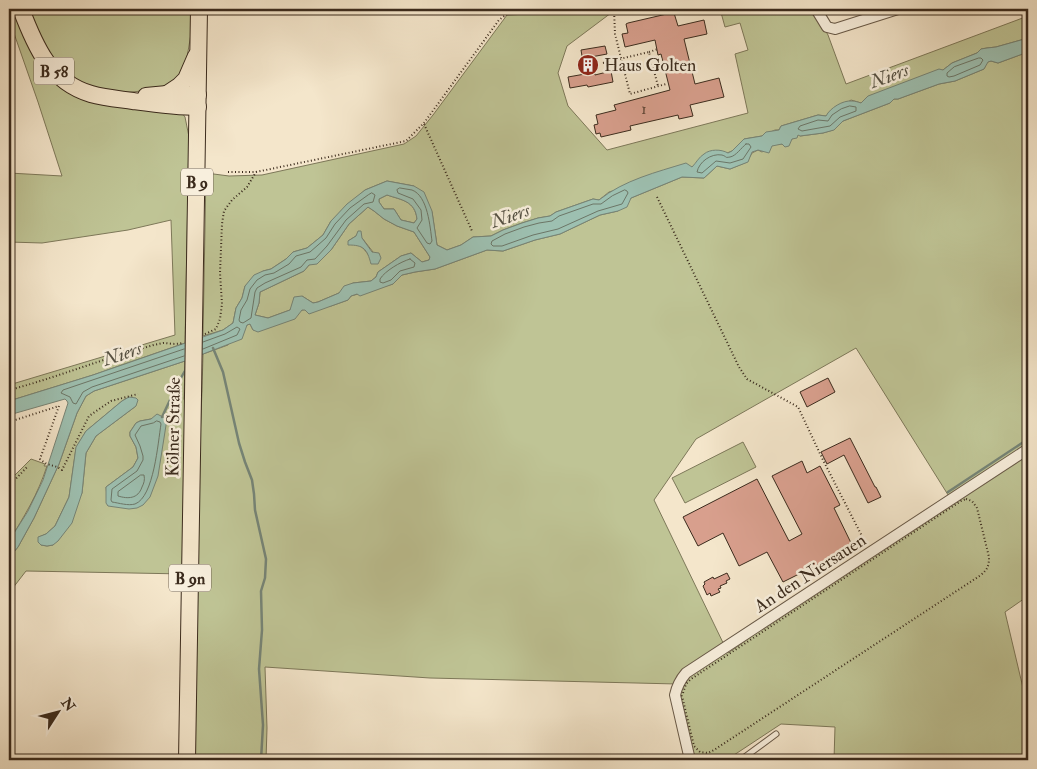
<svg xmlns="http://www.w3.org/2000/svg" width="1037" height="769" viewBox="0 0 1037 769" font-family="'IM FELL Double Pica',serif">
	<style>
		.green { fill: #bfc495; stroke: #7d7859; fill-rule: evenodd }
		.water { fill: #9dc0b1; stroke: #768476; fill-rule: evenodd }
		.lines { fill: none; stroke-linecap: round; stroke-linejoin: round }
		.shore { stroke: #6c7667; stroke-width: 1 }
		.stream { stroke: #768476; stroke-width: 2.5 }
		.building { fill: #d89f8d; stroke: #3b2b1d }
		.service-casing { stroke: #695a48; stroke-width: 7 }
		.minor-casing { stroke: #695a48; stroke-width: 12 }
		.primary-casing { stroke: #3b2b1d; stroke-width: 18 }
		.path { stroke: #3b2b1d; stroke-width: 2; stroke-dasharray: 1 2.5; stroke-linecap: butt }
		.service { stroke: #f8efdd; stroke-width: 5 }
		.minor { stroke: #f8efdd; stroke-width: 10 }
		.primary { stroke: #f4e6cb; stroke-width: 16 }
		.primary-bridge-casing { stroke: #3b2b1d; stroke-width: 18; stroke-linecap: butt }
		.primary-bridge { stroke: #f4e6cb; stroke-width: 16 }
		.labels { text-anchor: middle; stroke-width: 5; stroke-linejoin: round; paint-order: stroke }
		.number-label { font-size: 15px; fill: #624839 }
		.shield { fill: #f8efdd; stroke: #746657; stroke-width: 1 }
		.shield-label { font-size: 16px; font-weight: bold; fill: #3b2b1d }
		.poi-label { font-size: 18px; fill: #3b2b1d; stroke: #f8efdd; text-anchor: start }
		.street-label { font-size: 18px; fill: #3b2b1d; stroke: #f8efdd }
		.water-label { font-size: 19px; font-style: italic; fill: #545042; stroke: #f8efdd }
	</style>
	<rect width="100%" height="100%" fill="#f4e6cb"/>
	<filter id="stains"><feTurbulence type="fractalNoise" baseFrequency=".004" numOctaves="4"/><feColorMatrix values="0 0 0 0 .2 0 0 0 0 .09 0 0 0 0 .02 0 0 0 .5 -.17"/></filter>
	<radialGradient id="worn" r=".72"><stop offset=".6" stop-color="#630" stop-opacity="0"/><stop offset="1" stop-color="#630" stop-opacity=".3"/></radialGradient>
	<g class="green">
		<polygon points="9,9 15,9 50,75 182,113 185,117 189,137 185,343 93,375 9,401 9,385 175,335 171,220 128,230 42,243 9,242 9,173 62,176 38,102 9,19"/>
		<polygon points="28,9 192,9 191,34 186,63 182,74 163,89 121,93 109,92 75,80 63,71 45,50"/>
		<polygon points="720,9 814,9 828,35 846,84 1028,16 1028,38 996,47 987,48 981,49 977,53 952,63 943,70 861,103 851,100 826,116 818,115 781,126 779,130 775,130 762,136 744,139 732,151 692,167 609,192 599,200 593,199 556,212 550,216 538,218 522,223 503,230 491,236 473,237 461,245 447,250 437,245 432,212 414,186 387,181 365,190 331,221 323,235 307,248 293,252 286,259 271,269 263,271 245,286 242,298 236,308 233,323 223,330 203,336 206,173 229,176 262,175 404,144 416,136 433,115 507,15 615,10 567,46 558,73 568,106 607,150 748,113 735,54 748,50 740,23 725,27"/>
		<path d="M1028 52V596L1005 612 1028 709V760H834L835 727 781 724 734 755V760H695L677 684 430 678 265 667 267 728 266 760H192L195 558 202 391 203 354 228 345 247 325 250 324 253 330 302 310 331 306 348 300 351 296 393 284 402 275 415 272 435 269 487 250 503 251 535 240 560 234 600 215 618 211 631 198 682 177 704 178 717 166 730 169 747 162 752 153 758 150 762 152 775 144H782L792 139 799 134 800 136 823 133 833 130 843 121 890 103 894 99H898L939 84 955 81 984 69 987 62 991 61 998 63ZM856 348 950 498 728 653 654 500 696 439Z"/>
		<path d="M387 195C402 200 415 201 417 219L414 223 401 220 394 209H384L379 202V199Z"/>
		<path d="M368 207 374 211 384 219 397 226 414 232 430 257 429 260 422 262 411 253 401 256 378 272 376 277 371 281 353 283 339 293 318 302 313 303 302 296 290 310 268 318 255 315 259 303 260 292 304 271 309 265 331 250 349 224ZM356 236 362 238 373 252 369 256C363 246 359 245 348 241Z"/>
		<path d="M185 361 184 399 187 407 185 574 26 571 9 593V558L18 547 34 518 59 464 77 413 86 396 94 391ZM129 397 136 406 96 436 86 453 82 493 53 545 47 546 41 545 39 537 46 534 55 526 69 497 76 448 86 431 122 401ZM162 417 166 419 108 506 106 487 133 467 138 458 136 447 130 436V432L136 423 140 421Z"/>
		<polygon points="743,442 756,467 685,503 672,478"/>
		<path d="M31 459 45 464 44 466H47C38 494 24 517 9 541V481Z"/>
	</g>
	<g class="water">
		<path d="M1028 38V52L998 63 991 61 988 62 984 69 955 81 939 84 898 99H894L890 103 843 121 834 130 823 133 800 136 798 135 797 138 792 139 789 146 785 147 782 144 772 146 769 153 758 150 752 152 748 162 730 169 717 166 704 178 682 177 631 198 627 207 618 211 600 215 560 234 535 240 503 251 487 250 435 269 415 272 402 275 393 284 360 296 357 294 351 296 348 300 309 314 305 310H302L295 319 258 332 253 330 250 324 247 325 242 339 185 361 94 391 86 396 77 413 59 464 34 518 18 547 9 558V541L28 511 43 480 68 403 67 401 65 399 9 415V401L93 375 223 330 233 323 236 308 242 298 245 286 254 275 263 271 271 269 286 259 293 252 307 248 323 235 331 221 347 204 365 190 387 181 414 186 424 192 432 211 437 245 447 250 461 245 473 237 491 236 503 230 522 223 538 218 550 216 556 212 593 199 599 200C624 180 657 172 686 163L692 167C696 163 699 157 704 154 710 149 721 149 728 153L732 151 744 139 762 136 766 132 779 130 781 126 818 115 826 116C830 108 843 100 852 101 855 101 858 102 861 103L868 96 939 69 943 70 952 63 977 53 981 49 987 48 996 47ZM387 195C402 200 415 201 417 219L414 223 401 220 394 209H384L379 202V199ZM368 207 374 211 384 219 397 226 414 232 430 257 429 260 422 262 411 253 401 256 378 272 376 277 371 281 353 283 344 286 339 293 318 302 313 303 302 296 294 297 290 310 268 318 255 315 259 303 260 292 304 271 309 265 317 264 331 250 349 224Z"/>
		<path d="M358 231H361L362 238 372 252 379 253 381 258 378 264H371C367 249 364 245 348 245V241L356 236Z"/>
		<polygon points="129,397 136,398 138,400 136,406 96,436 86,453 82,493 72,523 58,541 53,545 47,546 41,545 38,542 38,537 46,534 55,526 69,497 76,447 86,431 122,401"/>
		<polygon points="157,414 167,419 158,476 150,497 143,505 137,508 129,509 108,506 106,503 106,487 133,467 138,458 136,447 130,436 130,432 136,423 140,421 151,419"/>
	</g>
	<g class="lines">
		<g class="shore">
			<polygon points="979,58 981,58 983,60 980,65 954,76 949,77 947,76 947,73 954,67"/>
			<polygon points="850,106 856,107 856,111 840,117 830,126 802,131 798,129 800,126 818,120 828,121 832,115 841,109"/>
			<path d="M746 144H749L751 147 743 159 730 163 716 161 702 173 697 172C699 162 711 153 722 155 728 157 724 158 730 157 736 156 741 148 746 144Z"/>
			<path d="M400 188C404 189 408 189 412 190 428 196 430 227 432 241L430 244 427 243 417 228 422 220 421 210 413 199 398 193 397 190Z"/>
			<polygon points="625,190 627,191 628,193 622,204 598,211 558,229 533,235 502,246 493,246 491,244 492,241 505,234 524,227 539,223 552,221 559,216 593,204 601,204 612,196"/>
			<polygon points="372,193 375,195 373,202 364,204 346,220 327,246 315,259 307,260 301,267 265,283 257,288 255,292 251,318 243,323 240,322 239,320 241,310 247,300 250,289 257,280 265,275 274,273 289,264 296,256 310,252 326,238 335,224 350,208 368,195"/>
			<path d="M410 259 415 263 414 267 400 271 391 280 383 283 380 282V279C385 271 400 262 410 259Z"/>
			<polyline points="203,349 237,335 240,329 237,327 225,334 203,342"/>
			<polyline points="184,356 92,387 83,392 76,404 73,403 70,397 61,393 63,390 184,349"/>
			<path d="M157 421 160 422 161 424C158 442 154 497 135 504 128 506 119 503 112 502L111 500 112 489 137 471 143 460V456L140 446 135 435 141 426 153 423Z"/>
			<path d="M141 475H144C145 480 144 483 142 487 138 499 128 499 118 496V492Z"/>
		</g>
		<g class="stream">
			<polyline points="213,348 223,372 239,443 245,462 252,480 254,494 255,510 266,559 265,578 261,591 262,630 259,669 263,725 261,760"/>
			<polyline points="162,417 178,383 186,369"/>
			<polyline points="948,492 1028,439"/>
		</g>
	</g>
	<g class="building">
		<polygon points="671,13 674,13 678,26 704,20 707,34 684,39 695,84 719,78 724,97 690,105 693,116 679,119 678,115 630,126 631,130 601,137 600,133 596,134 594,125 598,124 596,115 616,110 614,105 670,90 661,54 658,55 655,40 625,47 622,34 628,33 626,24 628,23"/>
		<polygon points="605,46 607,54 591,57 595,75 611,71 613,82 588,87 587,85 570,88 568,77 585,74 581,50"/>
		<polygon points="828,378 835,392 807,407 800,392"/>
		<polygon points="850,438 875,487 876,487 881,497 868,503 844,455 827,464 821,452"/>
		<polygon points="802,461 807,473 820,466 840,505 834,508 853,547 783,582 767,552 739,566 723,533 698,546 683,517 757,479 789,541 802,534 772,476"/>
		<polygon points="727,573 730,579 726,581 727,583 720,586 721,588 718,589 720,592 711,596 710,593 707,595 703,586 705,584 704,582 713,577 714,579"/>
	</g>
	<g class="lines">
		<g class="service-casing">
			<polyline id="service" points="742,760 742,759 776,734"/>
		</g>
		<g class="minor-casing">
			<g id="minor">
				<polyline points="816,9 827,27 835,29 898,9"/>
				<path d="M690 760 675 695C677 686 680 680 686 673L1028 449"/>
			</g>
		</g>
		<g class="primary-casing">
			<g id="primary">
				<path d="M21 9C35 46 50 82 91 94 105 98 119 99 133 101 155 104 176 107 198 107"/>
				<polyline points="167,94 179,86 186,79 196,56"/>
				<polyline points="146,96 167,94 198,95"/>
				<polyline points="194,325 199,9"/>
				<polyline points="187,760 193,395"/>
			</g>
		</g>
		<g class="path">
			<polyline points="614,9 615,34 630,94 666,84"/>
			<polyline points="649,52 658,49"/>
			<polyline points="603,63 649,52 658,86"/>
			<polyline points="424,124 472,231"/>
			<polyline points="228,172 256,172 406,141 424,123 499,20 507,14 538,13 562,9"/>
			<polyline points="657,197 739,367 747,379 798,407 823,460 866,544"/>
			<polyline points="205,334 216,329 220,319 222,304 220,273 222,224 224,211 232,200 247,187 256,172"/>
			<path d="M9 390C48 380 86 365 126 353 138 350 151 345 163 343 169 343 175 345 182 343"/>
			<path d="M9 422 59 406 40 459C48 467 55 464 62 470L89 416 111 401 138 394"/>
			<polyline points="9,486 28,466"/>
			<path d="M966 499 972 501 977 508 989 557C989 565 988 569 981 575L714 750 708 753 700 752 694 746 682 696 686 684 691 679 961 501Z"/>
		</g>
		<use href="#service" class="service"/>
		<use href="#minor" class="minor"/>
		<use href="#primary" class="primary"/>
		<g class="primary-bridge-casing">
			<polyline id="primary-bridge" points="193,395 194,325"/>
		</g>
		<use href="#primary-bridge" class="primary-bridge"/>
	</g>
	<defs>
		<g id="building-disc" transform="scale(1.125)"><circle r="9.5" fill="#8f2418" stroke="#f8efdd"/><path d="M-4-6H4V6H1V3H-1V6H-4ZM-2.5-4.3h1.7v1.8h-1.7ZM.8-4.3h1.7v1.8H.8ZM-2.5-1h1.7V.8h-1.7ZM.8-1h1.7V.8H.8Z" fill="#fff"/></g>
	</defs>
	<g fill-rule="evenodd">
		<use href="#building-disc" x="588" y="65"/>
	</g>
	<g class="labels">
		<g class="number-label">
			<text x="644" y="114">1</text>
		</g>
		<g class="shield">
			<rect x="34" y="57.5" width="40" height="27" rx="4"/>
			<rect x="181" y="168.5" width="32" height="27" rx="4"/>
			<rect x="169" y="564.5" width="42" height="27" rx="4"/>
		</g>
		<g class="shield-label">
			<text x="54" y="77">B 58</text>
			<text x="197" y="188">B 9</text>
			<text x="190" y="584">B 9n</text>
		</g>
		<g class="poi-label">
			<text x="604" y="71">Haus Golten</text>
		</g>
		<g class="street-label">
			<text transform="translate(173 427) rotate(-89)" y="6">Kölner Straße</text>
			<text transform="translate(810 573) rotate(-33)" y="6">An den Niersauen</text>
		</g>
		<g class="water-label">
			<text transform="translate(889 75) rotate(-20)" y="7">Niers</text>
			<text transform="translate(510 215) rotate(-19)" y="7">Niers</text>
			<text transform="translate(122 353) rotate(-19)" y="7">Niers</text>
		</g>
	</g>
	<rect width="1037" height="769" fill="none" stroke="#f4e6cb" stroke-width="30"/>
	<rect x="10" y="10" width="1017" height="749" fill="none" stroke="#3b2b1d" stroke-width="2.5"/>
	<rect x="15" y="15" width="1007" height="739" fill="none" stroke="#3b2b1d"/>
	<g transform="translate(58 712) rotate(54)" stroke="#f8efdd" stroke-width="4" paint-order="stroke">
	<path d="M0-4L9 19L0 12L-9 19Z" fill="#3b2b1d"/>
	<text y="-8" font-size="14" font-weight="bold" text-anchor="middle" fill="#3b2b1d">N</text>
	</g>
	<rect width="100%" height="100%" filter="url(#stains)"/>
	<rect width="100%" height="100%" fill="url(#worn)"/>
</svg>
